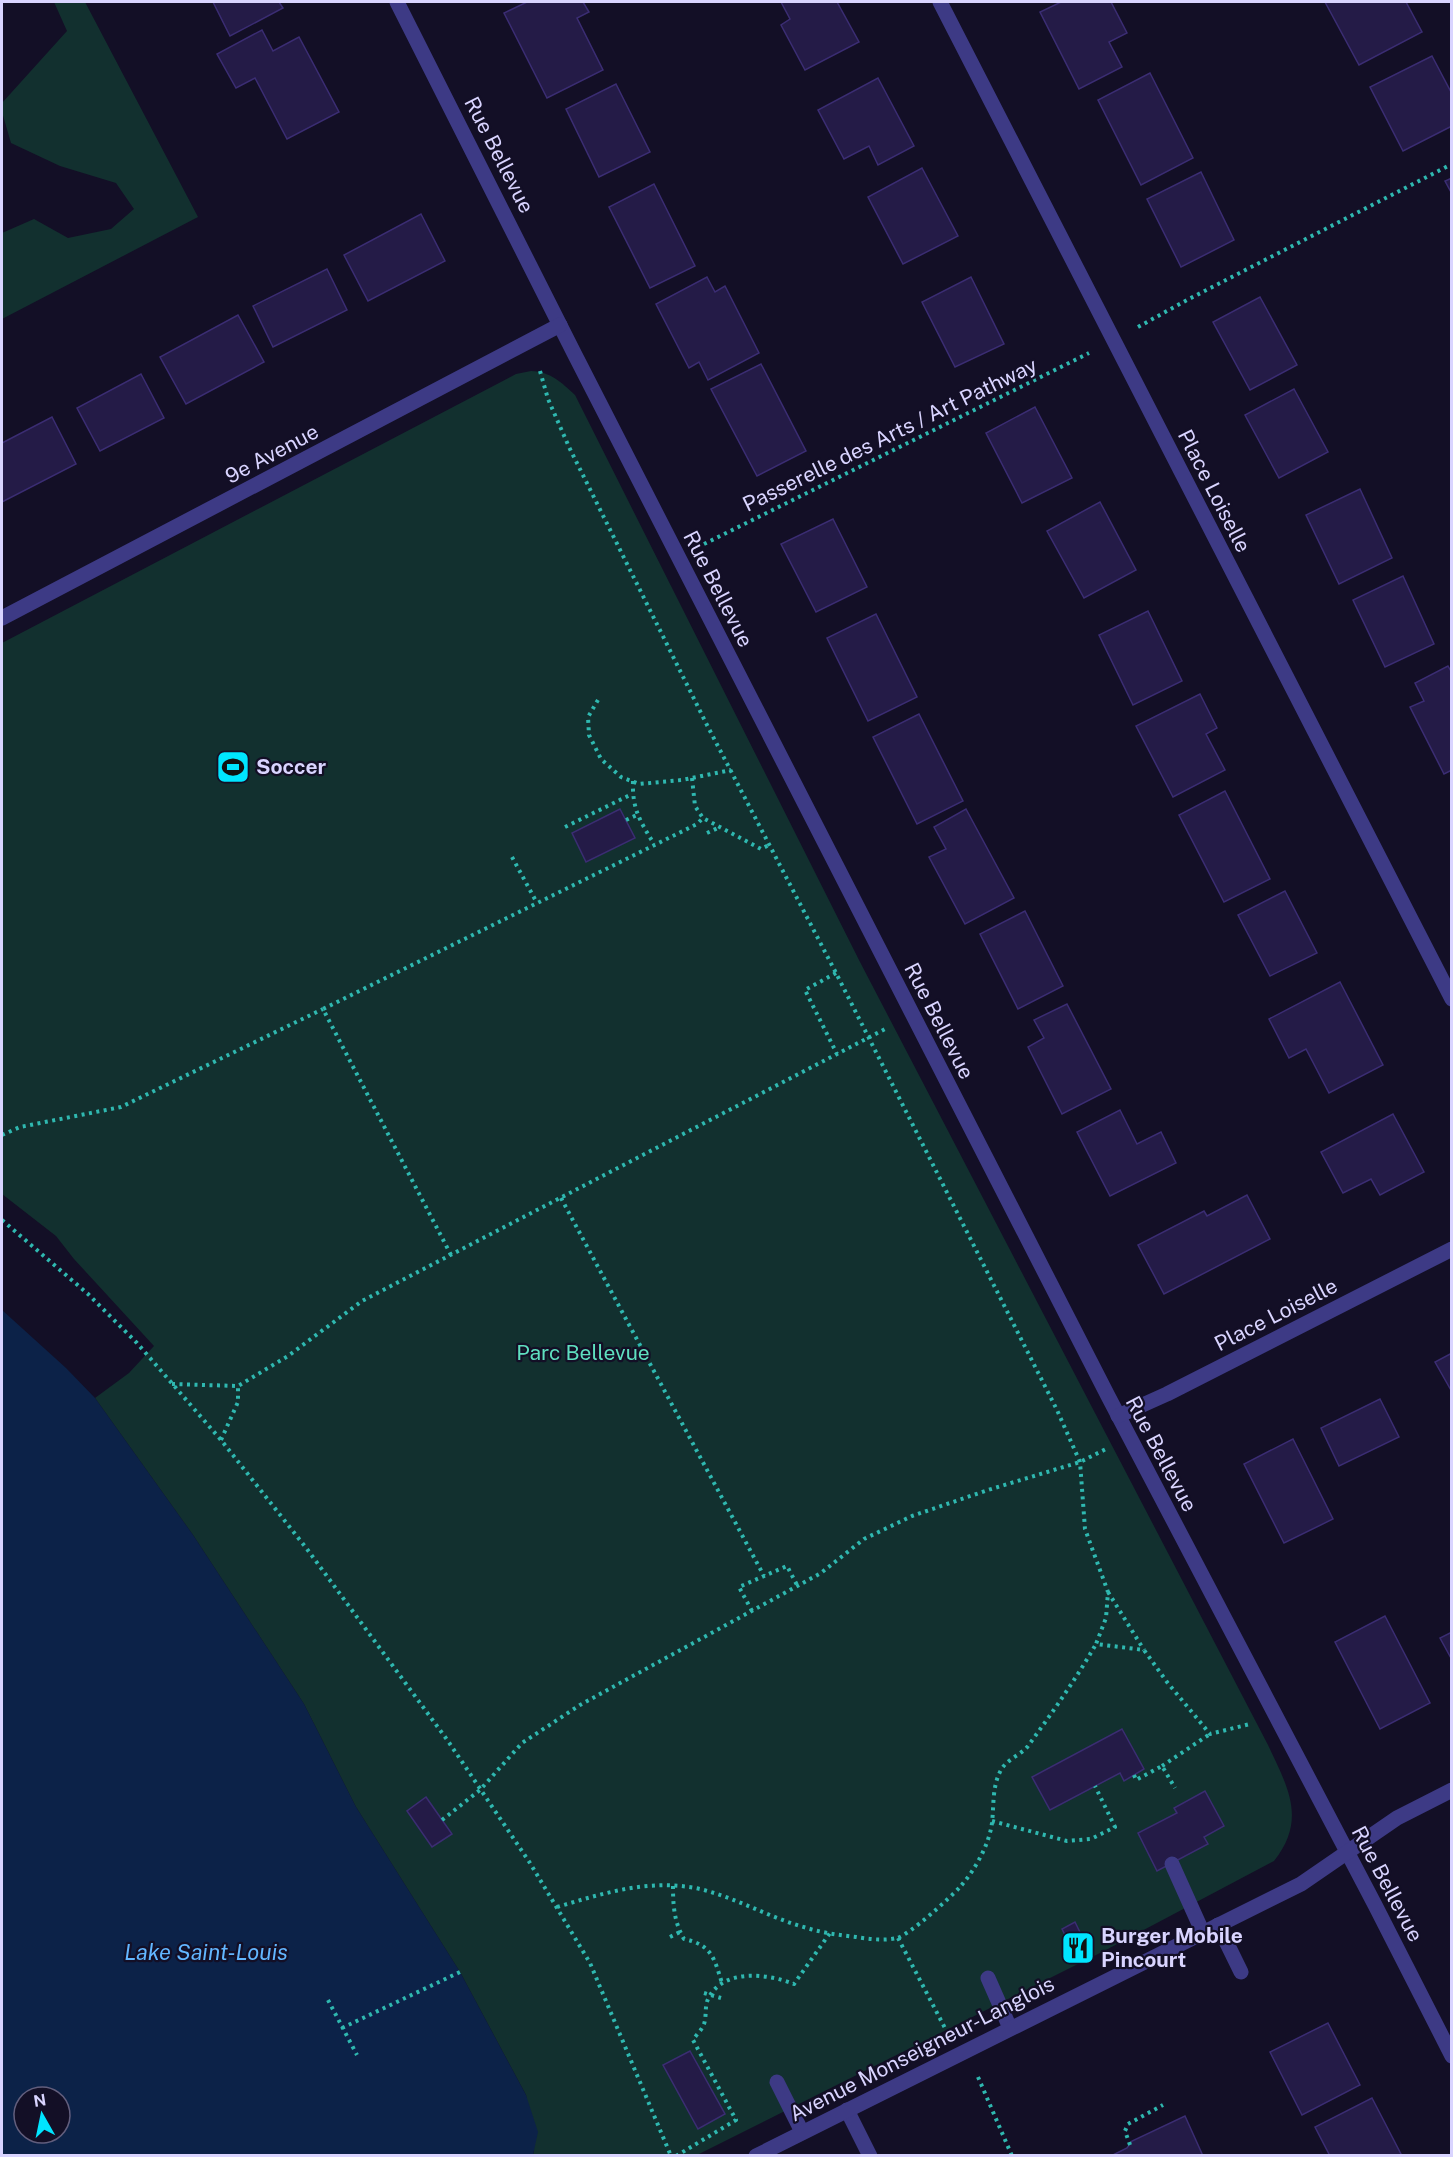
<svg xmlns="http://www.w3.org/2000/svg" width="1453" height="2157" viewBox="0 0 1453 2157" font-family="'Public Sans',sans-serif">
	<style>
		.green { fill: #12302f }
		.water { fill: #0c2248; fill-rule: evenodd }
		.building { fill: #241b47; stroke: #3b2d73; stroke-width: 1.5 }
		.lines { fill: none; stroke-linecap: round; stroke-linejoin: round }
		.path { stroke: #2fb8b0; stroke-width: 4; stroke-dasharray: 3 4.5; stroke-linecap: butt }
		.service { stroke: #3d3a85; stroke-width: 15 }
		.minor { stroke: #3d3a85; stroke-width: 15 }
		.labels { text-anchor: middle; stroke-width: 4.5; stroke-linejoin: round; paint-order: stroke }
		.street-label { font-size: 21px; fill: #d9d4ff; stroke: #130f26 }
		.poi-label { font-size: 21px; font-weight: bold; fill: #d9d4ff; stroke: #130f26; text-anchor: start }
		.park-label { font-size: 21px; fill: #5fe0c0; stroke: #130f26 }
		.water-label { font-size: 22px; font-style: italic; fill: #62b6ff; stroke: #130f26 }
	</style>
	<rect width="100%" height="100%" fill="#130f26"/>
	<g class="green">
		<polygon points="54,2 85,2 198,217 2,319 2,233 34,219 68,238 111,229 134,209 116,183 60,166 11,143 2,112 2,103 67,31"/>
		<path d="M531 371C551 372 561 382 575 395L860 962 1268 1745C1288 1788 1307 1819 1274 1861L1104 1951 697 2155H533L534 2151 526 2095 460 1972 356 1807 304 1704 193 1535 95 1398 129 1373 154 1346 74 1259 56 1236 2 1194V643L516 374Z"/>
	</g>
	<path class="water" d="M2 1310 66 1368 95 1398 193 1535 304 1704 356 1807 460 1972 526 2095 538 2132 533 2155H2ZM24 2097H60V2133H24Z"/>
	<g class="building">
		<polygon points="213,2 279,2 283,8 230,36"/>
		<polygon points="527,2 583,2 589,12 577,18 603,70 547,98 504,13"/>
		<polygon points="781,2 837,2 859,42 805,70 781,25 790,19"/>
		<polygon points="1061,2 1111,2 1127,33 1109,42 1122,67 1079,89 1040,12"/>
		<polygon points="1325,2 1406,2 1422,32 1359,65"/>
		<polygon points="262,30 273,51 299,37 339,112 287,139 255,78 236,88 217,54"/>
		<polygon points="1432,56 1452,94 1452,126 1403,151 1370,87"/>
		<polygon points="1150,73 1193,158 1141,185 1098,100"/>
		<polygon points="878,78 914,146 878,165 869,146 844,159 818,110"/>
		<polygon points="616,84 650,152 599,177 566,109"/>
		<polygon points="922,168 958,236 903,264 868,197"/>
		<polygon points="1201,172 1234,240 1181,267 1147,199"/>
		<polygon points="1452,178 1452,194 1445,181"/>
		<polygon points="654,184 695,266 650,288 609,207"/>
		<polygon points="421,214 445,261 368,301 344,255"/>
		<polygon points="327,269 347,310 273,347 253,306"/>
		<polygon points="707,277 715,292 725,286 759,353 708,380 699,362 689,368 656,304"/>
		<polygon points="971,277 1004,344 955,367 922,302"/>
		<polygon points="1260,297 1297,365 1250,390 1213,322"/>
		<polygon points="238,315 264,362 186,404 160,357"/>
		<polygon points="761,364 806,451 757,476 711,389"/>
		<polygon points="141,374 164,418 100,451 77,408"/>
		<polygon points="1294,389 1328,452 1279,478 1245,415"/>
		<polygon points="1035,407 1072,478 1022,503 986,433"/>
		<polygon points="52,417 76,464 2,502 2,443"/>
		<polygon points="1360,489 1392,558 1339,584 1306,515"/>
		<polygon points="1100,502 1136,570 1084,598 1047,531"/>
		<polygon points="833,519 867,587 816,612 781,544"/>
		<polygon points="1403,576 1434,644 1385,667 1353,600"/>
		<polygon points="1148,611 1182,681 1133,705 1099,635"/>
		<polygon points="876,614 917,697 868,721 827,638"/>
		<polygon points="1448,666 1452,673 1452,770 1444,774 1410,707 1424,701 1415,683"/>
		<polygon points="1200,694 1217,728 1206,734 1225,770 1173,797 1136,726"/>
		<polygon points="919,714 963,801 917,824 873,737"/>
		<polygon points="1225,791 1270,879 1224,902 1179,815"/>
		<polygon points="620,809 635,838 586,862 572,833"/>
		<polygon points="966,809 1014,898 965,924 929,857 946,849 934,827"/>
		<polygon points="1285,891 1317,953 1270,976 1238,915"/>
		<polygon points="1025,911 1063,986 1018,1009 980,934"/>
		<polygon points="1340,982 1383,1065 1329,1093 1306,1049 1289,1058 1269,1019"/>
		<polygon points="1067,1004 1111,1089 1062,1114 1028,1047 1044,1038 1034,1020"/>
		<polygon points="1120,1110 1137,1144 1161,1132 1176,1163 1110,1196 1077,1132"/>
		<polygon points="1393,1114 1424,1172 1380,1195 1371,1179 1343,1193 1321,1152"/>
		<polygon points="1247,1195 1270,1239 1164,1294 1138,1245 1204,1211 1207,1216"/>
		<polygon points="1452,1353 1452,1392 1435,1362"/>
		<polygon points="1380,1399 1399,1437 1339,1466 1321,1428"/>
		<polygon points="1293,1439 1333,1519 1284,1543 1244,1464"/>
		<polygon points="1385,1616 1430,1703 1380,1729 1335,1642"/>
		<polygon points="1452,1632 1452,1660 1440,1638"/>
		<polygon points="1122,1729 1144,1769 1124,1781 1120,1773 1050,1810 1032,1777"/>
		<polygon points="1205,1791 1224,1826 1204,1837 1208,1844 1157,1871 1138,1833 1177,1813 1174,1808"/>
		<polygon points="426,1797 452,1834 432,1847 407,1811"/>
		<polygon points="1075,1922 1088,1949 1075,1955 1062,1929"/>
		<polygon points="1328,2023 1360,2085 1302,2115 1270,2052"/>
		<polygon points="690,2051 725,2114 698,2129 663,2065"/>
		<polygon points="1372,2098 1402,2156 1330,2156 1315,2127"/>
		<polygon points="1185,2116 1203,2156 1111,2156 1127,2148 1132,2141"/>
	</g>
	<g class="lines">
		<g class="path">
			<polyline points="1138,327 1187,300 1452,164"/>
			<polyline points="540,371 548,399 569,447 708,727 836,973 1057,1410 1080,1462 1085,1529 1108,1592 1106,1618 1096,1644 1144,1650 1167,1682 1210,1734 1250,1724"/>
			<polyline points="704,544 1089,353"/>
			<polyline points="598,700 588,717 589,735 601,759 621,777 639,784 682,780 731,770"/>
			<polyline points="692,778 695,806 703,818 761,849 769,845"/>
			<path d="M633 781C632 809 640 821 654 844"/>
			<polyline points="626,820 637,815"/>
			<polyline points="565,827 632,794"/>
			<polyline points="707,833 720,827"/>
			<polyline points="512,857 537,903"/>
			<polyline points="836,973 805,990 837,1054"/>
			<polyline points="2,1135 20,1127 121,1107 323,1009"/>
			<polyline points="561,1198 764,1576"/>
			<polyline points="2,1220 88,1294 137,1343 221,1440 307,1549 448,1741 530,1863 590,1963 671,2156"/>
			<polyline points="451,1255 323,1009 697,824 703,818"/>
			<polyline points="172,1384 238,1386 288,1356 362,1301 887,1028"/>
			<polyline points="221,1440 238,1402 238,1386"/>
			<polyline points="1108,1592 1144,1650"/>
			<polyline points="752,1611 739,1587 787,1566 797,1585"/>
			<polyline points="1162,1766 1210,1734"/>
			<polyline points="1134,1775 1136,1780 1162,1766 1175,1788"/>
			<polyline points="442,1820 480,1790 522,1743 580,1705 821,1573 864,1539 912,1516 988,1490 1080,1462 1106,1449"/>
			<polyline points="992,1821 1067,1841 1091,1839 1115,1827 1095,1786"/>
			<path d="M673 1886C673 1905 674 1922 684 1939 712 1945 714 1958 722 1983"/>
			<path d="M557 1907C604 1893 651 1878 700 1889 737 1898 770 1918 807 1928 823 1933 839 1935 856 1937 868 1939 884 1941 897 1938 909 1935 950 1898 960 1887 975 1870 989 1845 992 1823 994 1805 992 1786 1001 1770 1007 1759 1021 1755 1028 1746 1052 1713 1076 1679 1096 1644"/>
			<polyline points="670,1937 680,1932"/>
			<polyline points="898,1938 946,2030"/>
			<polyline points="704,1993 721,1998"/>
			<polyline points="328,2000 357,2055"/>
			<polyline points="342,2028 460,1972"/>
			<polyline points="978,2077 1012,2156"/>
			<polyline points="1130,2145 1125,2131 1128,2124 1163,2105"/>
			<path d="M676 2156 736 2120 693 2040C696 2035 702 2030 704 2024 707 2016 704 2006 709 1997 725 1968 769 1974 794 1984L830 1933"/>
		</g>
		<g class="service">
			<polyline points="1172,1864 1203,1933"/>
			<polyline points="1218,1925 1241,1972"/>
			<polyline points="988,1978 1010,2028"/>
			<polyline points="777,2082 802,2132"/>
			<polyline points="847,2110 870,2156"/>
		</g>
		<g class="minor">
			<polyline points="397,2 575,355 1108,1396 1375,1905 1452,2056"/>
			<polyline points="940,2 1452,999"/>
			<polyline points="2,618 560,325"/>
			<polyline points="1118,1416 1167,1394 1452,1249"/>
			<polyline points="756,2156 1301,1884 1397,1818 1452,1790"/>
		</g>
	</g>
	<defs>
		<g id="stadium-square" transform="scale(1.725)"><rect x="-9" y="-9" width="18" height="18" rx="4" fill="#00e5ff" stroke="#130f26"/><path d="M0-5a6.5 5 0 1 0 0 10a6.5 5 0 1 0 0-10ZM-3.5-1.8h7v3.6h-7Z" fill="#111"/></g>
		<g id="restaurant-square" transform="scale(1.725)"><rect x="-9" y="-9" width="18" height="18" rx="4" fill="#00e5ff" stroke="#130f26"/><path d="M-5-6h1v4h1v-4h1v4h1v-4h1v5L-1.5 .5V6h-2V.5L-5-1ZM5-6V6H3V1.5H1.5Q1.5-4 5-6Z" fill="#111"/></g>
	</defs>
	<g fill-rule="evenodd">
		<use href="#stadium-square" x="233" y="767"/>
		<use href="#restaurant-square" x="1078" y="1948"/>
	</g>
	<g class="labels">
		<g class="street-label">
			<text transform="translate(499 155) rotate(63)" y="7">Rue Bellevue</text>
			<text transform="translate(890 435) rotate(-26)" y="7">Passerelle des Arts / Art Pathway</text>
			<text transform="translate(272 454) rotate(-28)" y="7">9e Avenue</text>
			<text transform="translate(1214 491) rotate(63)" y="7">Place Loiselle</text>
			<text transform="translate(718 589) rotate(63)" y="7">Rue Bellevue</text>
			<text transform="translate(939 1021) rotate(63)" y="7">Rue Bellevue</text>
			<text transform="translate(1276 1315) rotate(-27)" y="7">Place Loiselle</text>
			<text transform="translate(1161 1454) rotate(62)" y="7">Rue Bellevue</text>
			<text transform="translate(1387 1884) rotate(62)" y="7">Rue Bellevue</text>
			<text transform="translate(922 2049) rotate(-27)" y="7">Avenue Monseigneur-Langlois</text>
		</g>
		<g class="poi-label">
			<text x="256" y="774">Soccer</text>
			<text x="1101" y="1943">Burger Mobile<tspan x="1101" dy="24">Pincourt</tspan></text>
		</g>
		<g class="park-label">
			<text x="583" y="1360">Parc Bellevue</text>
		</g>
		<g class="water-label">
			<text x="206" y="1960">Lake Saint-Louis</text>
		</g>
	</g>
	<rect width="1453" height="2157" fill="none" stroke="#d9d4ff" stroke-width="6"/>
	<g transform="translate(42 2115) rotate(351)"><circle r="28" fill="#130f26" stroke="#625e7d" stroke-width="1.5"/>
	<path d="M0-4.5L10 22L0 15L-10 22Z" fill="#00e5ff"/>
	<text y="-9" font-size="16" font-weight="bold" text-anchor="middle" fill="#d9d4ff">N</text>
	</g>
</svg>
